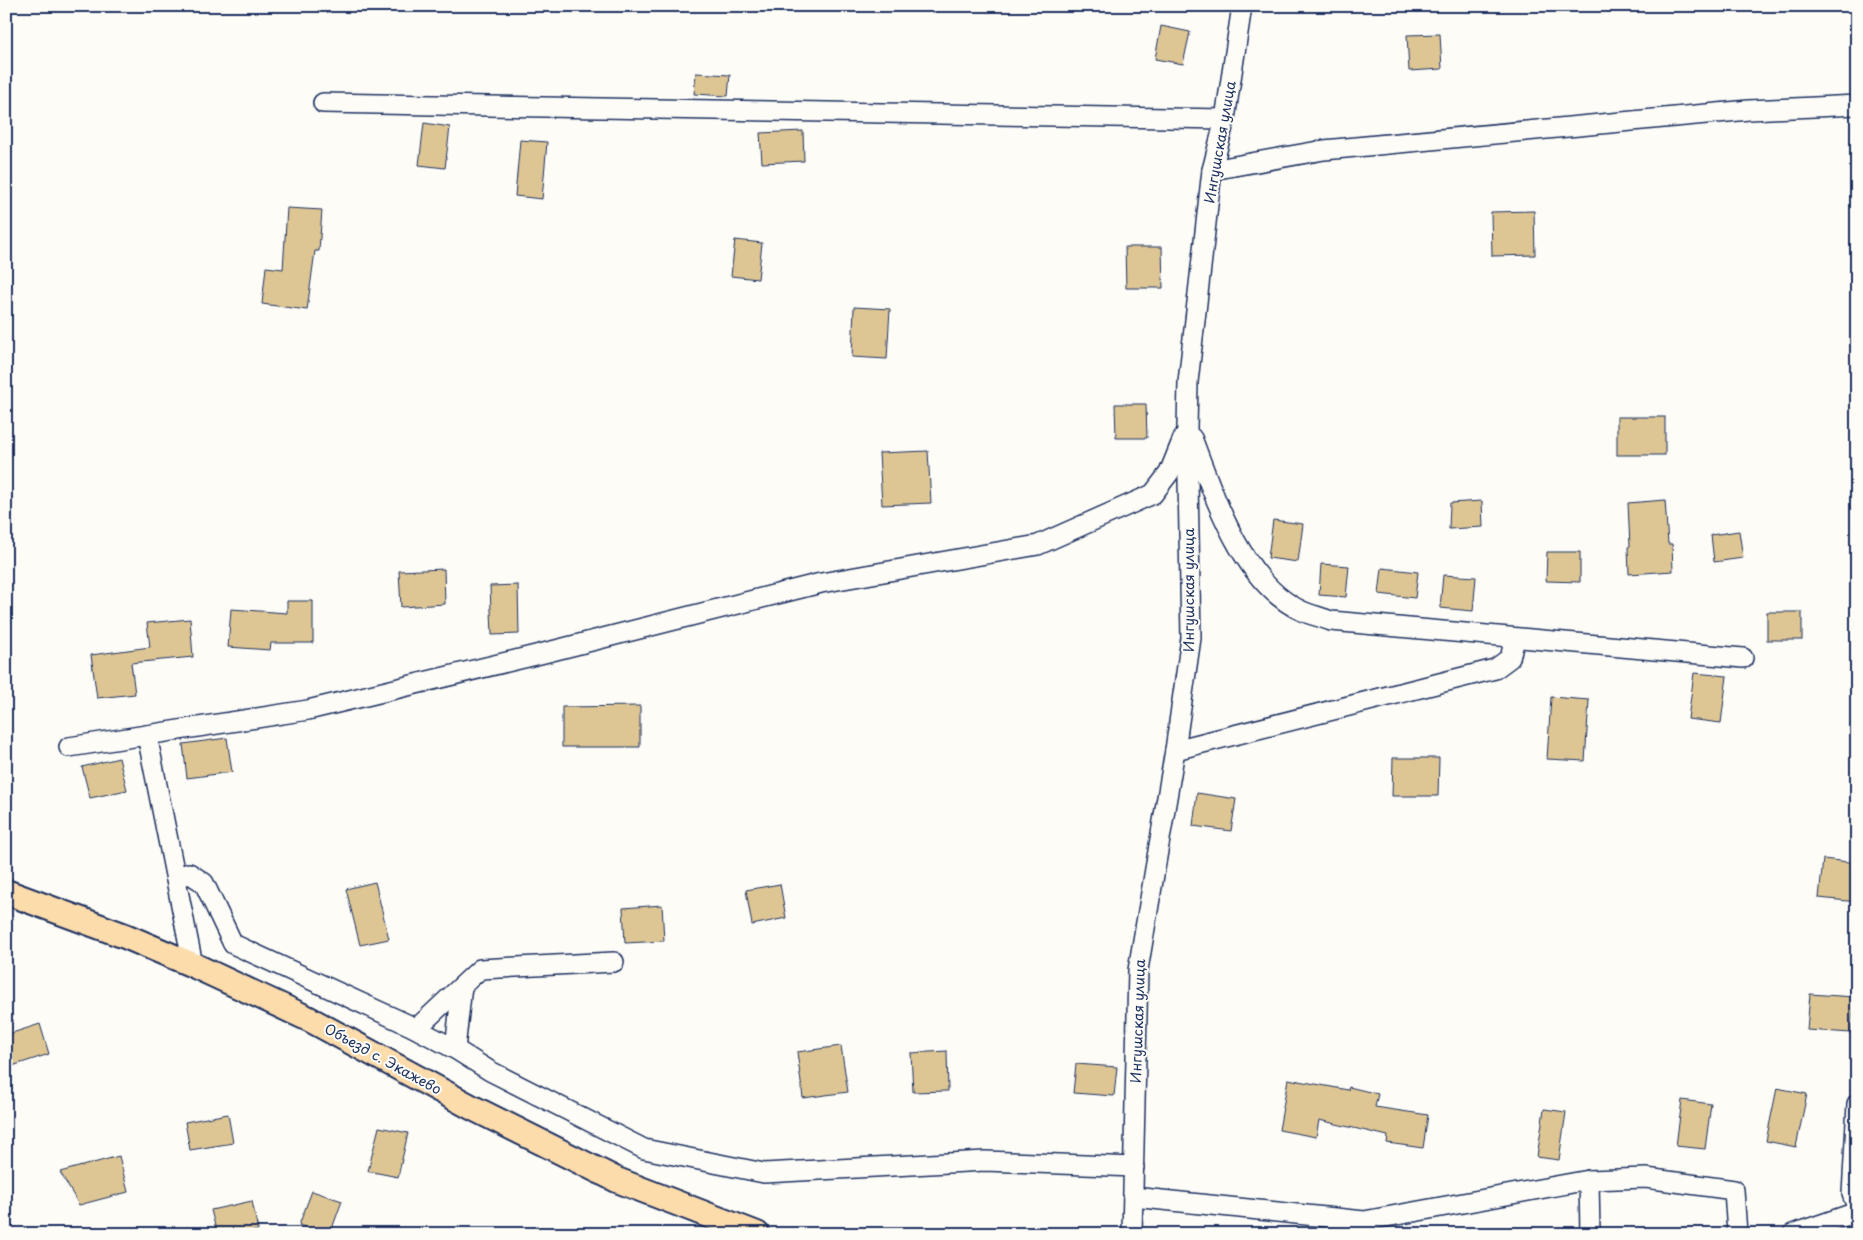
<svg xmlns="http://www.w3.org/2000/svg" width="1863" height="1240" viewBox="0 0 1863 1240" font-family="'Playpen Sans',sans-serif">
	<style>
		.building { fill: #dec694; stroke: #1b2f5e }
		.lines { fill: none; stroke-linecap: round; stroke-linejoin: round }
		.minor-casing { stroke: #1b2f5e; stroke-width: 22 }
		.major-casing { stroke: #1b2f5e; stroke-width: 28 }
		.minor { stroke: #fdfcf7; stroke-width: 19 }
		.major { stroke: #fddcac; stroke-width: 24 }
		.labels { text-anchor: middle; stroke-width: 4; stroke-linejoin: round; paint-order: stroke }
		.street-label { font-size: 14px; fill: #1b2f5e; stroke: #fdfcf7 }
	</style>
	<rect width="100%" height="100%" fill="#fdfcf7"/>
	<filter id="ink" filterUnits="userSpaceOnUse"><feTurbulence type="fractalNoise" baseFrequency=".02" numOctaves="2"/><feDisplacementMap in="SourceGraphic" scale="10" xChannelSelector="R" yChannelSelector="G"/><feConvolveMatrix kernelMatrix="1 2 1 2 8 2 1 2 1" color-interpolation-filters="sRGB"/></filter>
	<g filter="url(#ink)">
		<g class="building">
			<polygon points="1161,26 1190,32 1183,64 1155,59"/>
			<polygon points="1440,34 1442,69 1409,71 1407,35"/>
			<polygon points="696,73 730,75 728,96 694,94"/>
			<polygon points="424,123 450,127 445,168 419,165"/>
			<polygon points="803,131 804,161 762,163 760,133"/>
			<polygon points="520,140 547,142 542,199 515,196"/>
			<polygon points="287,208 322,210 319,251 315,251 307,310 262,304 266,267 283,269"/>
			<polygon points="1534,211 1535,255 1492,256 1491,212"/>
			<polygon points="735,240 762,243 758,279 731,276"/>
			<polygon points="1125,247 1162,247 1163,288 1126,288"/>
			<polygon points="854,307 890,309 887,359 852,357"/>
			<polygon points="1115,404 1146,404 1147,438 1116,438"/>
			<rect x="1617" y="417" width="48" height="38"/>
			<polygon points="928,451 931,503 882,505 879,453"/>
			<polygon points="1665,500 1668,544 1672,544 1673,571 1629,574 1628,547 1630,546 1628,503"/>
			<polygon points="1482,501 1483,527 1449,529 1450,503"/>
			<polygon points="1273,520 1303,524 1298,562 1268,558"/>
			<polygon points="1739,531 1743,558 1714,562 1711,535"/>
			<polygon points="1547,552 1580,552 1580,582 1546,581"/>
			<polygon points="1321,564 1349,566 1346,597 1319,595"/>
			<polygon points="1382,568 1418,572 1415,598 1379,594"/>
			<polygon points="444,569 445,604 401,607 399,571"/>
			<polygon points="1443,575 1476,577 1473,611 1440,608"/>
			<polygon points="518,585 519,634 492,635 490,586"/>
			<polygon points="287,601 313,601 313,643 271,643 270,650 228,647 231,609 287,613"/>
			<rect x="1767" y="612" width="35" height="28"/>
			<polygon points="190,619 193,657 131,663 135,694 97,698 91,655 150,647 147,623"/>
			<polygon points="1694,673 1727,676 1721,723 1688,719"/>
			<polygon points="1551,697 1589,700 1585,761 1547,759"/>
			<polygon points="640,706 640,747 562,747 562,707"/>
			<polygon points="227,738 232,772 187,778 183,744"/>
			<polygon points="119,758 127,790 90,798 82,767"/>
			<polygon points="1393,758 1439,758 1438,796 1392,796"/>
			<polygon points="1197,793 1236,799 1231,831 1193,826"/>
			<polygon points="1823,859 1857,863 1857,902 1819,898"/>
			<polygon points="375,882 389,939 360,945 346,889"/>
			<polygon points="780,884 786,918 752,925 746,890"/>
			<polygon points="662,905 664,941 625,943 623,908"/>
			<polygon points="1810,994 1854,997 1851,1033 1807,1030"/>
			<polygon points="40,1024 49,1054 6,1068 6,1035"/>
			<polygon points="841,1046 848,1092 803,1098 797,1052"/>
			<polygon points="947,1051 948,1091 913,1092 911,1053"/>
			<polygon points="1076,1064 1117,1067 1114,1096 1073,1093"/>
			<polygon points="1288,1079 1348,1090 1349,1087 1378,1094 1375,1107 1428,1115 1423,1148 1387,1143 1388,1136 1319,1120 1316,1137 1279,1130"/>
			<polygon points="1777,1088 1807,1094 1796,1147 1766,1141"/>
			<polygon points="1682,1100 1711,1104 1705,1149 1676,1146"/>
			<polygon points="1544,1109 1566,1112 1559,1160 1537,1157"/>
			<polygon points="228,1114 233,1143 190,1150 185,1122"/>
			<polygon points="379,1127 408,1133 398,1177 368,1171"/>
			<polygon points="119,1156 128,1192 79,1205 60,1172"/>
			<polygon points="312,1191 342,1201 330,1234 324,1234 299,1225"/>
			<polygon points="252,1201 258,1230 239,1234 217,1234 211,1210"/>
		</g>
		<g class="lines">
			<g class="minor-casing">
				<g id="minor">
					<polyline points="323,103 1225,119"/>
					<polyline points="1212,170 1324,150 1749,110 1857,105"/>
					<path d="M1192 438C1214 495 1242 584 1302 611 1311 615 1321 617 1331 621L1743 658"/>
					<polyline points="147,735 193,965"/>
					<polyline points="69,747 308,710 536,655 821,583 1038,545 1153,494 1169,473 1184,436"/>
					<polyline points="1175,750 1495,669 1510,658 1515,639"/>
					<polyline points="176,879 189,873 204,883 233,944 411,1026 455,1049 490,1071 644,1149 764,1173 985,1161 1134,1167"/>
					<polyline points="417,1028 480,969 614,962"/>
					<polyline points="455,1049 462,986"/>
					<polyline points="1857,1104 1852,1194 1857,1207"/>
					<polyline points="1589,1180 1590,1234"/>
					<polyline points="1133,1197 1364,1221 1589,1180 1646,1178 1734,1190 1737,1234"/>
					<polyline points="1132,1234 1138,970 1175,750 1191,638 1187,428 1188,382 1212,170 1225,119 1242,6"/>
					<polyline points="1793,1234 1857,1212"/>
				</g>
			</g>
			<g class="major-casing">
				<polyline id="major" points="6,892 125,936 193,965 309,1019 471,1107 617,1180 757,1234"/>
			</g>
			<use href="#minor" class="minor"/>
			<use href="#major" class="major"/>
		</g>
	</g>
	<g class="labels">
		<g class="street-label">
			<text transform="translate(1220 142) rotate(-80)" y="5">Ингушская улица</text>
			<text transform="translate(1189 590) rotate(-90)" y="5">Ингушская улица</text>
			<text transform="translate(1138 1021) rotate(-88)" y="5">Ингушская улица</text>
			<text transform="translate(383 1059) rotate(29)" y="5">Объезд с. Экажево</text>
		</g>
	</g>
	<rect width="1863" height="1240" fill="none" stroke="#fdfcf7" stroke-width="25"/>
	<rect x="12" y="12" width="1838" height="1215" fill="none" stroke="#1b2f5e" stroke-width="2" filter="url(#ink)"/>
</svg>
